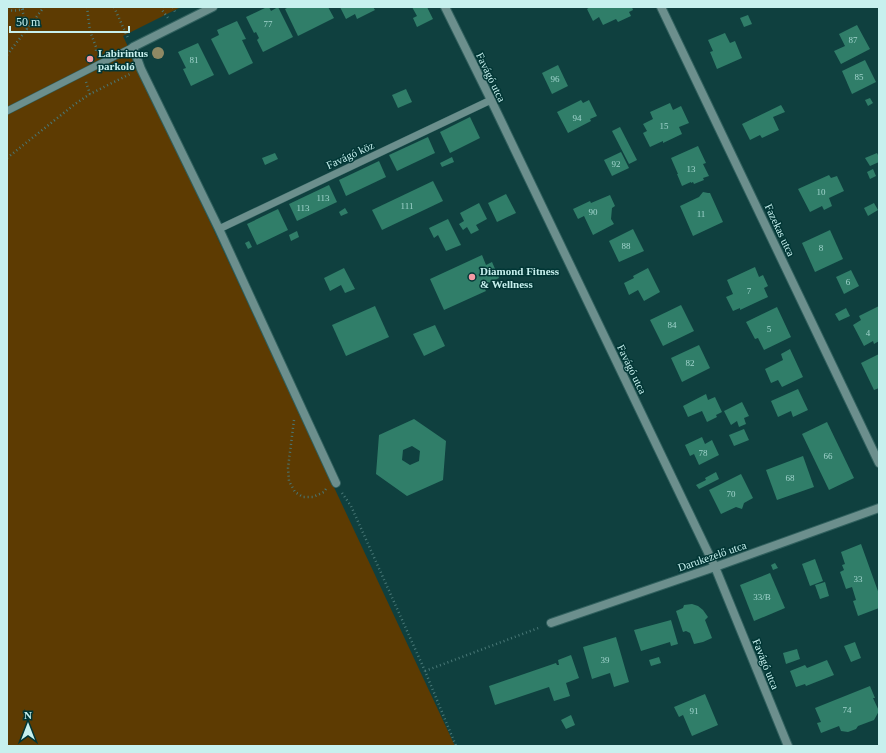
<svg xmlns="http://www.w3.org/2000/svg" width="886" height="753" viewBox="0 0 886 753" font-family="'Times New Roman',serif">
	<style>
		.green { fill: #5d3b02 }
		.building { fill: #307e69; fill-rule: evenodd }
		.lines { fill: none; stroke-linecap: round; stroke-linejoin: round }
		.service-casing { stroke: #30605e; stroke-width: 8 }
		.minor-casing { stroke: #30605e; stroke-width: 10 }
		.path { stroke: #497877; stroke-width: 2.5; stroke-dasharray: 1 3; stroke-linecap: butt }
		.service { stroke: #6c8f8d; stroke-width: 7 }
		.minor { stroke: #6c8f8d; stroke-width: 8 }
		.tree { fill: #8f8964 }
		.poi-dot { fill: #f49aa4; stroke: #013635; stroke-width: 1.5 }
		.labels { text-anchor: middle; stroke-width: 3; stroke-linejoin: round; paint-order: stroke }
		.number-label { font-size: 9px; fill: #a1d4cd }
		.poi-label { font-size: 11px; font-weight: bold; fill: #c7f0ee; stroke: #013635; text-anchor: start }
		.street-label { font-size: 11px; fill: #c7f0ee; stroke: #013635 }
	</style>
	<rect width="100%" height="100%" fill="#0f403f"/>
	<polygon class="green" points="7,7 181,7 123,36 455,746 7,746"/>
	<g class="building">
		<polygon points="267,7 269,7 271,11 278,7 293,37 263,52 257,40 259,38 256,32 254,33 246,17"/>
		<polygon points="289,7 328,7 334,18 298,36 285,9"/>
		<polygon points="340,7 373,7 375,10 357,19 355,14 346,19"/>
		<polygon points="412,7 427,7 433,19 417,27 413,18 417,16"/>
		<polygon points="590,7 632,7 633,10 629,12 631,16 618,22 616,19 603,25 599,17 593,21 587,9"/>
		<polygon points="748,15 752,24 744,27 740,18"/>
		<polygon points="237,21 246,39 242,40 253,63 229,75 211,39 219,35 217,30"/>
		<polygon points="857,25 870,49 841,64 834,51 845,46 839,34"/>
		<polygon points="725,33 730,43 735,41 742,58 717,69 710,52 713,51 708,40"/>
		<polygon points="198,43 214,75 191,86 183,69 186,68 178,52"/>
		<polygon points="865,60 876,82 852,94 842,71"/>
		<polygon points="558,65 568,86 552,94 542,73"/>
		<polygon points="406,89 412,102 398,108 392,95"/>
		<polygon points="870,98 873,103 868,106 865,100"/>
		<polygon points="581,100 583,103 589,100 597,116 590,119 591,121 568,133 557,112"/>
		<polygon points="670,103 673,110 681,106 689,123 679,127 682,134 663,143 663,141 650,147 643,133 647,131 643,124 653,119 650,112"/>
		<polygon points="781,105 785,112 773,117 779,130 762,138 760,135 750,140 742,124"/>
		<polygon points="470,117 480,138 450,153 440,132"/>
		<polygon points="620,127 637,160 629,164 612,131"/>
		<polygon points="428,137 435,153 397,171 389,155"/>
		<polygon points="698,146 706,163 703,164 709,176 703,178 704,180 694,184 693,182 691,183 691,182 682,186 677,174 678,174 671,158"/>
		<polygon points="621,152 629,168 612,176 604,160"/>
		<polygon points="275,153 278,159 265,165 262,158"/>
		<polygon points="877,153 879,157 879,162 870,166 865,158"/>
		<polygon points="452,157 454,162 442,167 440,163"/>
		<polygon points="379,161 386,177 346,196 339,180"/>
		<polygon points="873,169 876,176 870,179 867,172"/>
		<polygon points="829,175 831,178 837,176 844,191 829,198 832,206 824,210 822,206 810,212 798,189"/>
		<polygon points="433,181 443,201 382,230 372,210"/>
		<polygon points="329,185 337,202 297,221 289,204"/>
		<polygon points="703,192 708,193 710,193 723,222 693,236 680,206 699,197"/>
		<polygon points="506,194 516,213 497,222 488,203"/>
		<polygon points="610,195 615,206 612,208 611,219 614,224 593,235 584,216 578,219 573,209 590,201 591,203"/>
		<polygon points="479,203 487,219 476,225 479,230 471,234 467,227 463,230 459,224 464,221 460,213"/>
		<polygon points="874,203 878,210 868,216 864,208"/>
		<polygon points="345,208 348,213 341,216 339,212"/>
		<polygon points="278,209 288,230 257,245 247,224"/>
		<polygon points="448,219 461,245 446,251 438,235 434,238 429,228"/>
		<polygon points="633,229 644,251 619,262 609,241"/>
		<polygon points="830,230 843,259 815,272 802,243"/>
		<polygon points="297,231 299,237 291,241 289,235"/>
		<polygon points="249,241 252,247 248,249 245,243"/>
		<polygon points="482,255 486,265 492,262 499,278 483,286 486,291 444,310 430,279"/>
		<polygon points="755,267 759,277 763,275 768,286 764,288 768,297 740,310 740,308 733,311 726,297 733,294 727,280"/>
		<polygon points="344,268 355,289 345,293 341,285 330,291 324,278"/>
		<polygon points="648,268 660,292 644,301 638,290 629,295 624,283 634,278 633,276"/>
		<polygon points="851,270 859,286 844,294 836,277"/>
		<polygon points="681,305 694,331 663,346 650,320"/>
		<polygon points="375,306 389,337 346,356 332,325"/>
		<polygon points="879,306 879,341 874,344 873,341 864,346 853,325 861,320 859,316"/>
		<polygon points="777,307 791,337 764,350 758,338 755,339 746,322"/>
		<polygon points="846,308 850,316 839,321 835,314"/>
		<polygon points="435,325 445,346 424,356 413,334"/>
		<polygon points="699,345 710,368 682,382 671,358"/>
		<polygon points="790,349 803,377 782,387 778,380 771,383 765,369 783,360 781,354"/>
		<polygon points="879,354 879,388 874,390 861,363"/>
		<polygon points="798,389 808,410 793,417 791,411 778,417 771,401"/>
		<polygon points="706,394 708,400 715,397 722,412 716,415 717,417 707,422 702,411 688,417 683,406"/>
		<polygon points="742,402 749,416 744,418 746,424 739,427 737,421 731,425 724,411"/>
		<path d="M414 419 446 441 443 480 407 496 376 474 379 435ZM412 446 420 451 419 461 410 465 402 460 403 450Z"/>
		<polygon points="827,422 854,478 829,490 802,434"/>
		<polygon points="744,429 749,440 734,446 729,435"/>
		<polygon points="702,437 705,444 712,440 719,455 699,465 694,454 690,456 685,445"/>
		<polygon points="803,456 814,487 777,500 766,470"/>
		<polygon points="716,472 719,479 699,489 696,485 706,480 705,478"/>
		<polygon points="741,474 753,498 744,503 742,509 736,507 721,514 709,490"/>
		<polygon points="861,544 879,594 879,608 858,616 853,601 856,600 852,587 846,589 840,572 844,570 842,565 845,564 841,552"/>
		<polygon points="815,559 823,581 810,586 802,564"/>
		<polygon points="775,563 778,568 773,570 771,565"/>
		<polygon points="770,573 785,608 754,621 740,585"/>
		<polygon points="825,582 829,596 820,599 815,585"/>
		<polygon points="692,604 698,606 703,610 708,617 705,620 712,638 703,642 694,644 690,633 686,631 683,632 676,611 683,608 684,605"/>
		<polygon points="671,620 678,644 671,646 670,642 641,651 634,630"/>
		<polygon points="616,637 629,682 614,687 610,673 592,679 583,647"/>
		<polygon points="855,642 861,658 851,662 844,646"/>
		<polygon points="797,649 800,659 786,664 783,653"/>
		<polygon points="571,655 579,678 566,683 570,696 554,701 549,687 495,705 489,686 556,663 557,665 559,665 558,660"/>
		<polygon points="659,657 661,663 651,666 649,660"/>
		<polygon points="827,660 834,675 806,686 805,684 796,687 790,671 805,665 807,668"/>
		<polygon points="870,686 875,698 873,698 879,711 874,720 858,726 856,729 848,732 841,731 839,726 821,733 817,723 821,722 815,708"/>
		<polygon points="705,694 718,725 692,736 683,715 679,717 674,707"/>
		<polygon points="571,715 575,725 566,729 561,720"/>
	</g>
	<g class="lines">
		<g class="service-casing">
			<g id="service">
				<polyline points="7,111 133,47"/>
				<polyline points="219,229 491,100"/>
			</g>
		</g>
		<g class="minor-casing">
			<g id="minor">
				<polyline points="213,7 133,47 141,69 219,229 336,483"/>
				<polyline points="445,7 491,100 715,567 788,746"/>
				<polyline points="661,7 879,463"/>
				<polyline points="551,623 715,567 879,508"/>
			</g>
		</g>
		<g class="path">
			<polyline points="87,7 90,31 96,47 96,53"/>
			<polyline points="114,7 128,38"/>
			<polyline points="163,7 162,10 168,18"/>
			<polyline points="173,7 176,14"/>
			<polyline points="22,9 27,29"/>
			<path d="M7 10C14 11 20 11 26 7"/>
			<polyline points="7,55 44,7"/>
			<polyline points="86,82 90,94"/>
			<polyline points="7,158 75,104 90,94 132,73"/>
			<polyline points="294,420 288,468 289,481 295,492 303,497 313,497 324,492 326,489"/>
			<polyline points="342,493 351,506 425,671 456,746"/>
			<polyline points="425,671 541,627"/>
		</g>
		<use href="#service" class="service"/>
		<use href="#minor" class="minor"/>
	</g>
	<circle class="tree" cx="158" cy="53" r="6"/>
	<g class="poi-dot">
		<circle cx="90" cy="59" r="4"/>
		<circle cx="472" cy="277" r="4"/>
	</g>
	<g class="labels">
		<g class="number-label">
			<text x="268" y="27">77</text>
			<text x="853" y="43">87</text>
			<text x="194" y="63">81</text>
			<text x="859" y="80">85</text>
			<text x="555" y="82">96</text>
			<text x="577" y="121">94</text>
			<text x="664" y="129">15</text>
			<text x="616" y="167">92</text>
			<text x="691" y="172">13</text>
			<text x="821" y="195">10</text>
			<text x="323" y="201">113</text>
			<text x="407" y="209">111</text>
			<text x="303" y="211">113</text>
			<text x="593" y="215">90</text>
			<text x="701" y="217">11</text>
			<text x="626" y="249">88</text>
			<text x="821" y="251">8</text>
			<text x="848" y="285">6</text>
			<text x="749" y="294">7</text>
			<text x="672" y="328">84</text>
			<text x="769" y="332">5</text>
			<text x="868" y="336">4</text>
			<text x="690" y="366">82</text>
			<text x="703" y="456">78</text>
			<text x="828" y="459">66</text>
			<text x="790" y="481">68</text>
			<text x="731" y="497">70</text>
			<text x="858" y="582">33</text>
			<text x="762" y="600">33/B</text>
			<text x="605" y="663">39</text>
			<text x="847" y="713">74</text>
			<text x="694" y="714">91</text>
		</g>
		<g class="poi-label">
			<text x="98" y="57">Labirintus<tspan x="98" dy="13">parkoló</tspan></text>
			<text x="480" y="275">Diamond Fitness<tspan x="480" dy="13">&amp; Wellness</tspan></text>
		</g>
		<g class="street-label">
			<text transform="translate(491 77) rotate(64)" y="4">Favágó utca</text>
			<text transform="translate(350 155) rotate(-25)" y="4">Favágó köz</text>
			<text transform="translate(780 230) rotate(65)" y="4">Fazekas utca</text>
			<text transform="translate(632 369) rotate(64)" y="4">Favágó utca</text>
			<text transform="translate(712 556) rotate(-19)" y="4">Darukezelő utca</text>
			<text transform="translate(766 664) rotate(68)" y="4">Favágó utca</text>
		</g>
	</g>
	<rect width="886" height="753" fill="none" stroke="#c7f0ee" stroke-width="16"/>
	<g transform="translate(28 725)" stroke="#013635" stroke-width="3" paint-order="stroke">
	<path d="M0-3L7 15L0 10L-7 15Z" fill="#c7f0ee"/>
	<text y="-6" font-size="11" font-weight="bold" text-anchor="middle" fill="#c7f0ee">N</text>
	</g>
	<path d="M10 26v6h119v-6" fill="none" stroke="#c7f0ee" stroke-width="2"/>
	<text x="16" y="26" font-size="12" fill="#c7f0ee" stroke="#013635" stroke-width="3" paint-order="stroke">50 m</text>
</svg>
